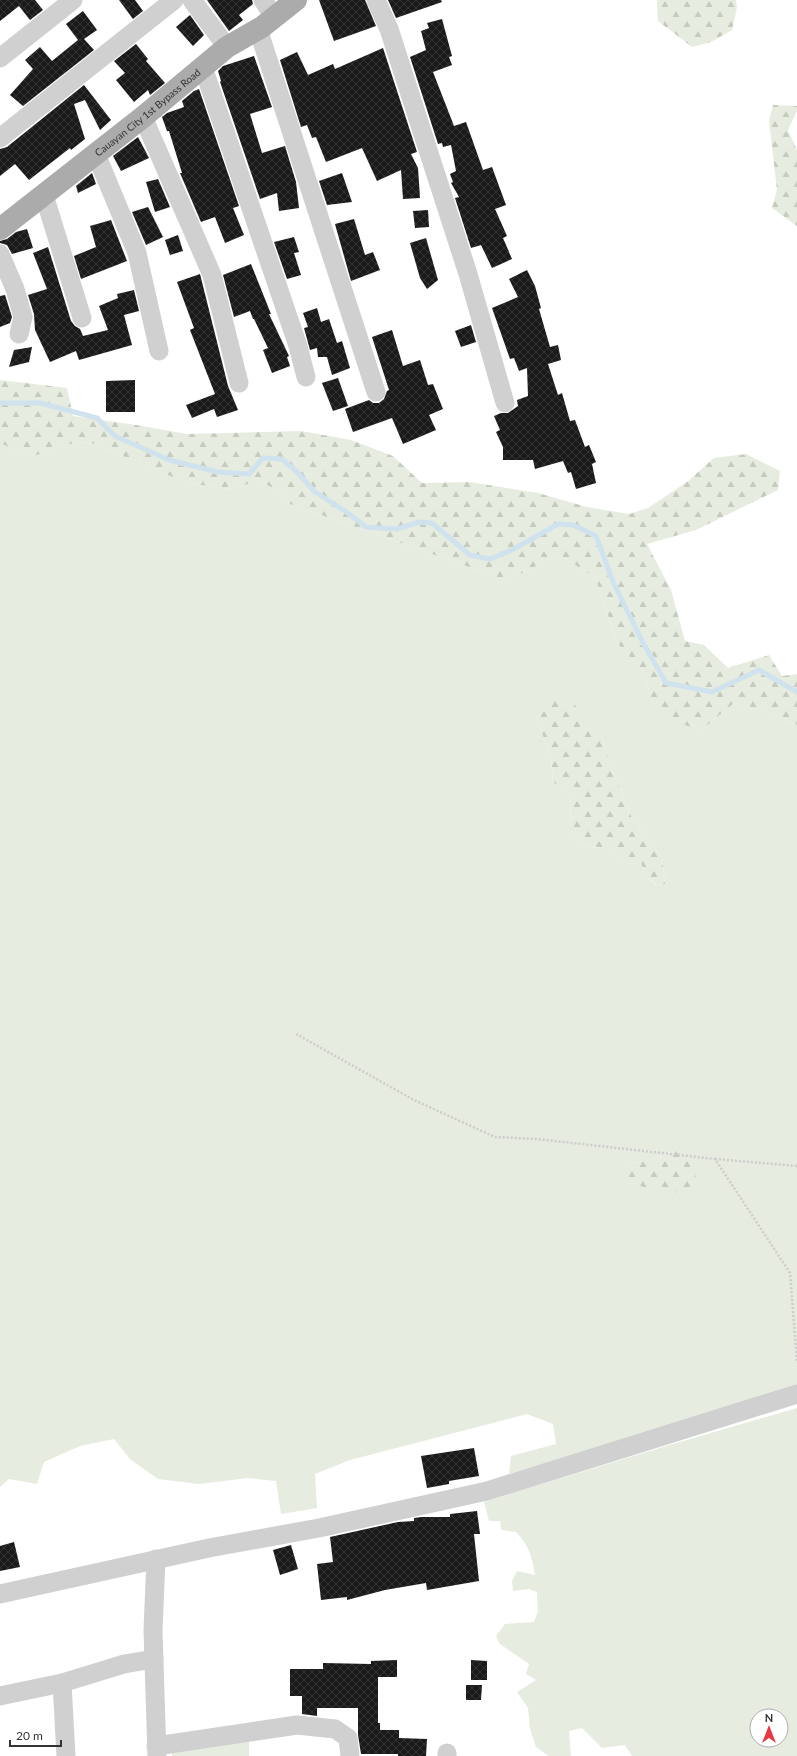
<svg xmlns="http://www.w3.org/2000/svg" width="797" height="1756" viewBox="0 0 797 1756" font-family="Lato,sans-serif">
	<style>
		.green { fill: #e6ecdf; fill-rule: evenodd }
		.forest { fill: url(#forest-firs) }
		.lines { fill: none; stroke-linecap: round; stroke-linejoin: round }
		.stream { stroke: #cfe2ee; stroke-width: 5 }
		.building { fill: url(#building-cross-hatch) }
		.path { stroke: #cdcdcd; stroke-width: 2.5; stroke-dasharray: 2 2; stroke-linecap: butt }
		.minor { stroke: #d0d0d0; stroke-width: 19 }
		.major { stroke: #ababab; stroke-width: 22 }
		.labels { text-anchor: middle; stroke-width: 4; stroke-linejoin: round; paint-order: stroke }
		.street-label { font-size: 10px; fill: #333; stroke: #fff }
	</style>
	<defs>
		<pattern id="forest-firs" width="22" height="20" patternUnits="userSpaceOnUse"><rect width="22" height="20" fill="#e6ecdf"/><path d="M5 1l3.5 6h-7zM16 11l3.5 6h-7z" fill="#c6cbc0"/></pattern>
		<pattern id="building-cross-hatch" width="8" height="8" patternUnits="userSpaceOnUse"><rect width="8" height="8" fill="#1a1a1a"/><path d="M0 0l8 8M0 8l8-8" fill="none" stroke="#333"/></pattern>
	</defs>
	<rect width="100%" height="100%" fill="#fff"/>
	<g class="green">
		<path d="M77 442 96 444 162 473 193 484 232 489 258 481 282 492 290 504 506 580 527 571 557 554 595 577 618 644 644 672 652 702 701 730 734 703 759 709 797 725V1389L509 1474 511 1456 556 1444 553 1424 527 1414 350 1460 315 1474 317 1508 281 1514 276 1481 248 1478 199 1484 158 1479 130 1459 114 1439 80 1446 44 1462 37 1484 9 1479 0 1487V443L31 457ZM535 713 601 736 614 775 632 818 662 857 665 884 656 885 645 875 641 863H623L607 848 585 847 571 831 570 794 553 782 551 759ZM677 1150 667 1195 625 1165 651 1160Z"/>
		<path d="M797 1408V1756H632L625 1745 602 1748 582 1728 569 1731 571 1756H549L536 1747 530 1729 528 1708 517 1692 536 1680 526 1674 529 1664 500 1644 496 1636 505 1624 534 1622 538 1611 537 1592 529 1589 513 1591 512 1581 517 1571 535 1575C532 1556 529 1546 516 1532L501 1530 500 1521H489L484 1502 666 1446ZM757 1716H781V1740H757Z"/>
		<polygon points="249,1741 249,1756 172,1756 171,1748"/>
	</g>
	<g class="forest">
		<polygon points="657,0 736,0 737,8 732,30 711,42 692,47 658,21"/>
		<polygon points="773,105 797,106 797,111 788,130 797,150 797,226 772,208 777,190 769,121"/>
		<polygon points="0,380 67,388 73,416 136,425 187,434 301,431 351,440 393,456 422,483 470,482 538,493 587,507 629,514 648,508 687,482 714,458 746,454 780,471 778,490 696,530 647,544 671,590 685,641 704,645 728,668 769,655 782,676 797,674 797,725 759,709 734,703 701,730 675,722 652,702 644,672 618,644 595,577 557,554 527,571 506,580 290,504 282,492 258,481 232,489 193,484 162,473 96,444 77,442 31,457 0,443"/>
		<polygon points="552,696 574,704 601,736 614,775 632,818 662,857 665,884 657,885 645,875 641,863 623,863 607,848 585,847 571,831 570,794 553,782 551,759 535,713"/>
		<polygon points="677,1150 695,1168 697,1186 667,1195 626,1181 625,1165 651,1160"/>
	</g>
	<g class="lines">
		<polyline class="stream" points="0,403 40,403 97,418 115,436 169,460 218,472 249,474 263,458 282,459 297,472 315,492 345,511 366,527 397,529 419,522 432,523 470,555 490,559 512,550 558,524 573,525 596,536 614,584 641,639 666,683 712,692 759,670 797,692"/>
	</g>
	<g class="building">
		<polygon points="0,0 35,0 43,10 30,20 19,6 0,21"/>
		<polygon points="119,0 135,0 143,11 133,19"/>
		<polygon points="207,0 252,0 253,4 239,15 243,20 229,31"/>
		<polygon points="319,0 365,0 376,26 334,41"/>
		<polygon points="388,0 441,0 442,2 396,18"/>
		<polygon points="83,11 97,30 84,39 94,50 23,106 10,95 33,69 25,60 40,47 52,61 78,40 66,24"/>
		<polygon points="190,15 204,35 193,46 176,27"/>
		<polygon points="442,19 452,56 449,57 452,65 433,72 454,126 466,122 483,170 492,167 506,205 495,209 507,236 503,238 512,259 492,268 481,245 471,248 455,198 459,197 451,183 453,182 450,174 456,171 451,145 443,147 442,143 438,144 410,57 426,50 421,31 429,28 427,23"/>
		<polygon points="136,44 148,59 146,61 165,83 150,95 148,90 134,102 116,80 125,73 114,61"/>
		<polygon points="383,48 417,152 411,154 418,168 420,198 403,199 401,170 377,181 362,148 326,162 316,137 312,138 307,125 301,127 280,60 297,52 308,75 333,64 335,69"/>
		<polygon points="254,56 272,107 250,114 262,153 285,146 296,182 299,208 279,211 277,193 260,199 220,82 221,81 218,71 223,66"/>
		<polygon points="84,85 111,120 100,130 85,100 74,104 85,139 71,150 70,148 29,180 15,164 0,176 0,149 7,147"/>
		<polygon points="199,89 239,206 233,208 244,235 225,243 215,217 201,222 180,173 182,173 169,131 167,131 162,117 167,113 184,107 182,101 194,91"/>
		<polygon points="138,137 149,158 121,171 113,156"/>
		<polygon points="92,173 96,184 78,193 76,186"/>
		<polygon points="342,173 352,202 327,205 319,181"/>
		<polygon points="158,179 170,207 155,212 146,182"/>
		<polygon points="148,207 163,237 146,245 132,212"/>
		<polygon points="428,210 429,227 415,228 413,211"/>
		<polygon points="354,219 365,255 373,252 380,270 351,281 335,224"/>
		<polygon points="111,220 127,261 81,279 74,256 96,247 90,226"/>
		<polygon points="27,229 33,248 12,254 7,245 0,243 0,241 7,239 16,232"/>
		<polygon points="178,235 183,251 170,255 165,240"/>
		<polygon points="294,237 299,252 294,253 301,275 287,279 274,242"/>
		<polygon points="426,238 438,280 427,289 420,278 410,243"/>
		<polygon points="48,247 71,321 75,326 80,329 83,336 108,330 99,306 118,298 117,294 134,290 139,311 124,315 132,345 79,360 76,351 50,362 35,330 34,314 28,295 47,289 33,253"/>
		<polygon points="251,264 271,314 269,314 289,356 287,357 290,366 272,373 263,350 268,348 254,319 253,319 250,311 234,317 223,275"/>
		<polygon points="527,270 535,286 541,308 539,309 550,347 558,345 561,360 548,364 558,395 562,393 570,421 575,420 585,447 589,445 596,462 592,464 596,483 576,489 571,472 568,473 563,461 535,469 533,460 503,460 503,447 496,432 500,430 494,416 501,413 508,413 518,406 517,400 528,396 527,368 519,371 514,358 510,359 492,308 518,297 509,279"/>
		<polygon points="200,274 228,386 238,410 217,417 214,409 192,418 186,405 215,394 190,330 194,328 177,282"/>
		<polygon points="5,295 12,317 10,323 0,327 0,296"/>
		<polygon points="317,308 321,322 329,319 337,343 342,341 350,368 332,375 327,357 318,357 317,348 310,350 304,328 308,327 303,313"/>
		<polygon points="471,325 476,342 461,347 455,331"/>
		<polygon points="392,330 403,366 420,360 428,385 433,384 443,409 429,415 436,430 403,444 392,418 353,432 345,409 369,400 373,403 379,403 384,399 387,391 389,390 372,337"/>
		<polygon points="32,347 29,362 9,367 14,350"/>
		<polygon points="338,378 348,406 333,411 322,383"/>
		<polygon points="135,380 135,412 106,412 106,381"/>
		<polygon points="474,1448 479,1476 449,1481 449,1484 427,1488 421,1456"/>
		<polygon points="477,1511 480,1534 474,1534 479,1581 427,1590 426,1583 385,1590 347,1600 347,1597 321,1600 317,1564 333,1562 330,1537 398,1522 414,1521 414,1518 421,1517 450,1517 450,1514"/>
		<polygon points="14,1542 20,1567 0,1571 0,1546"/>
		<polygon points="291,1545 298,1569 280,1575 273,1550"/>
		<polygon points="397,1660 397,1677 378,1677 378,1723 380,1723 380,1730 399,1730 399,1738 427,1739 426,1756 398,1756 398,1754 361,1754 358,1735 358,1708 317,1708 317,1716 302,1714 302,1696 290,1696 290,1669 323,1669 323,1663 371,1664 371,1661"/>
		<polygon points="471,1660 487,1661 487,1680 471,1680"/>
		<polygon points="466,1685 482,1685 481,1700 466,1700"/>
	</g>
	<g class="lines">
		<g class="path">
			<polyline points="296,1034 414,1100 495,1137 537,1139 715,1159 790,1273 797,1361"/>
			<polyline points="715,1159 797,1166"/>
		</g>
		<g class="minor">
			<polyline points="192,0 227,47"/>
			<polyline points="263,0 274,17"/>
			<polyline points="376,0 389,29 468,274 505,403"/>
			<polyline points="258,29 376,392"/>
			<polyline points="0,58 73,0"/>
			<polyline points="203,67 298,346 306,377"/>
			<polyline points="143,117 212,275 239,383"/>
			<polyline points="0,138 174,0"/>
			<polyline points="96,154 137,253 159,351"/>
			<polyline points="44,195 82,318"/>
			<polyline points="0,254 15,289 23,317 19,334"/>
			<polyline points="156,1559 153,1630 157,1756"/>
			<polyline points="0,1594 209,1548 319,1528 487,1491 797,1394"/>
			<polyline points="62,1683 66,1756"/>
			<polyline points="0,1696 62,1683 124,1664 154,1659"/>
			<polyline points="156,1746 297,1725 335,1729 348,1738 350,1756"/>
			<polyline points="447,1753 447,1756"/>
		</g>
		<path class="major" id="s1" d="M0 229 143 117 227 47 262 27 296 0"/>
	</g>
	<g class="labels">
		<g class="street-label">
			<text dy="4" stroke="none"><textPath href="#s1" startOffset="188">Cauayan City 1st Bypass Road</textPath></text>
		</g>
	</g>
	<g transform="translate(769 1728)"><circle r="19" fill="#ffffff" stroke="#adadad"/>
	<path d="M0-3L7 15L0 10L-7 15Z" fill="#e63946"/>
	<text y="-6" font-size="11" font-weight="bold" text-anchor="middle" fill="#333333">N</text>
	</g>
	<path d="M10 1740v6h51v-6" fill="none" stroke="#333333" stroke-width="2"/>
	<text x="16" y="1740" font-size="12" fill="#333333" stroke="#ffffff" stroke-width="3" paint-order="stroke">20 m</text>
</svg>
